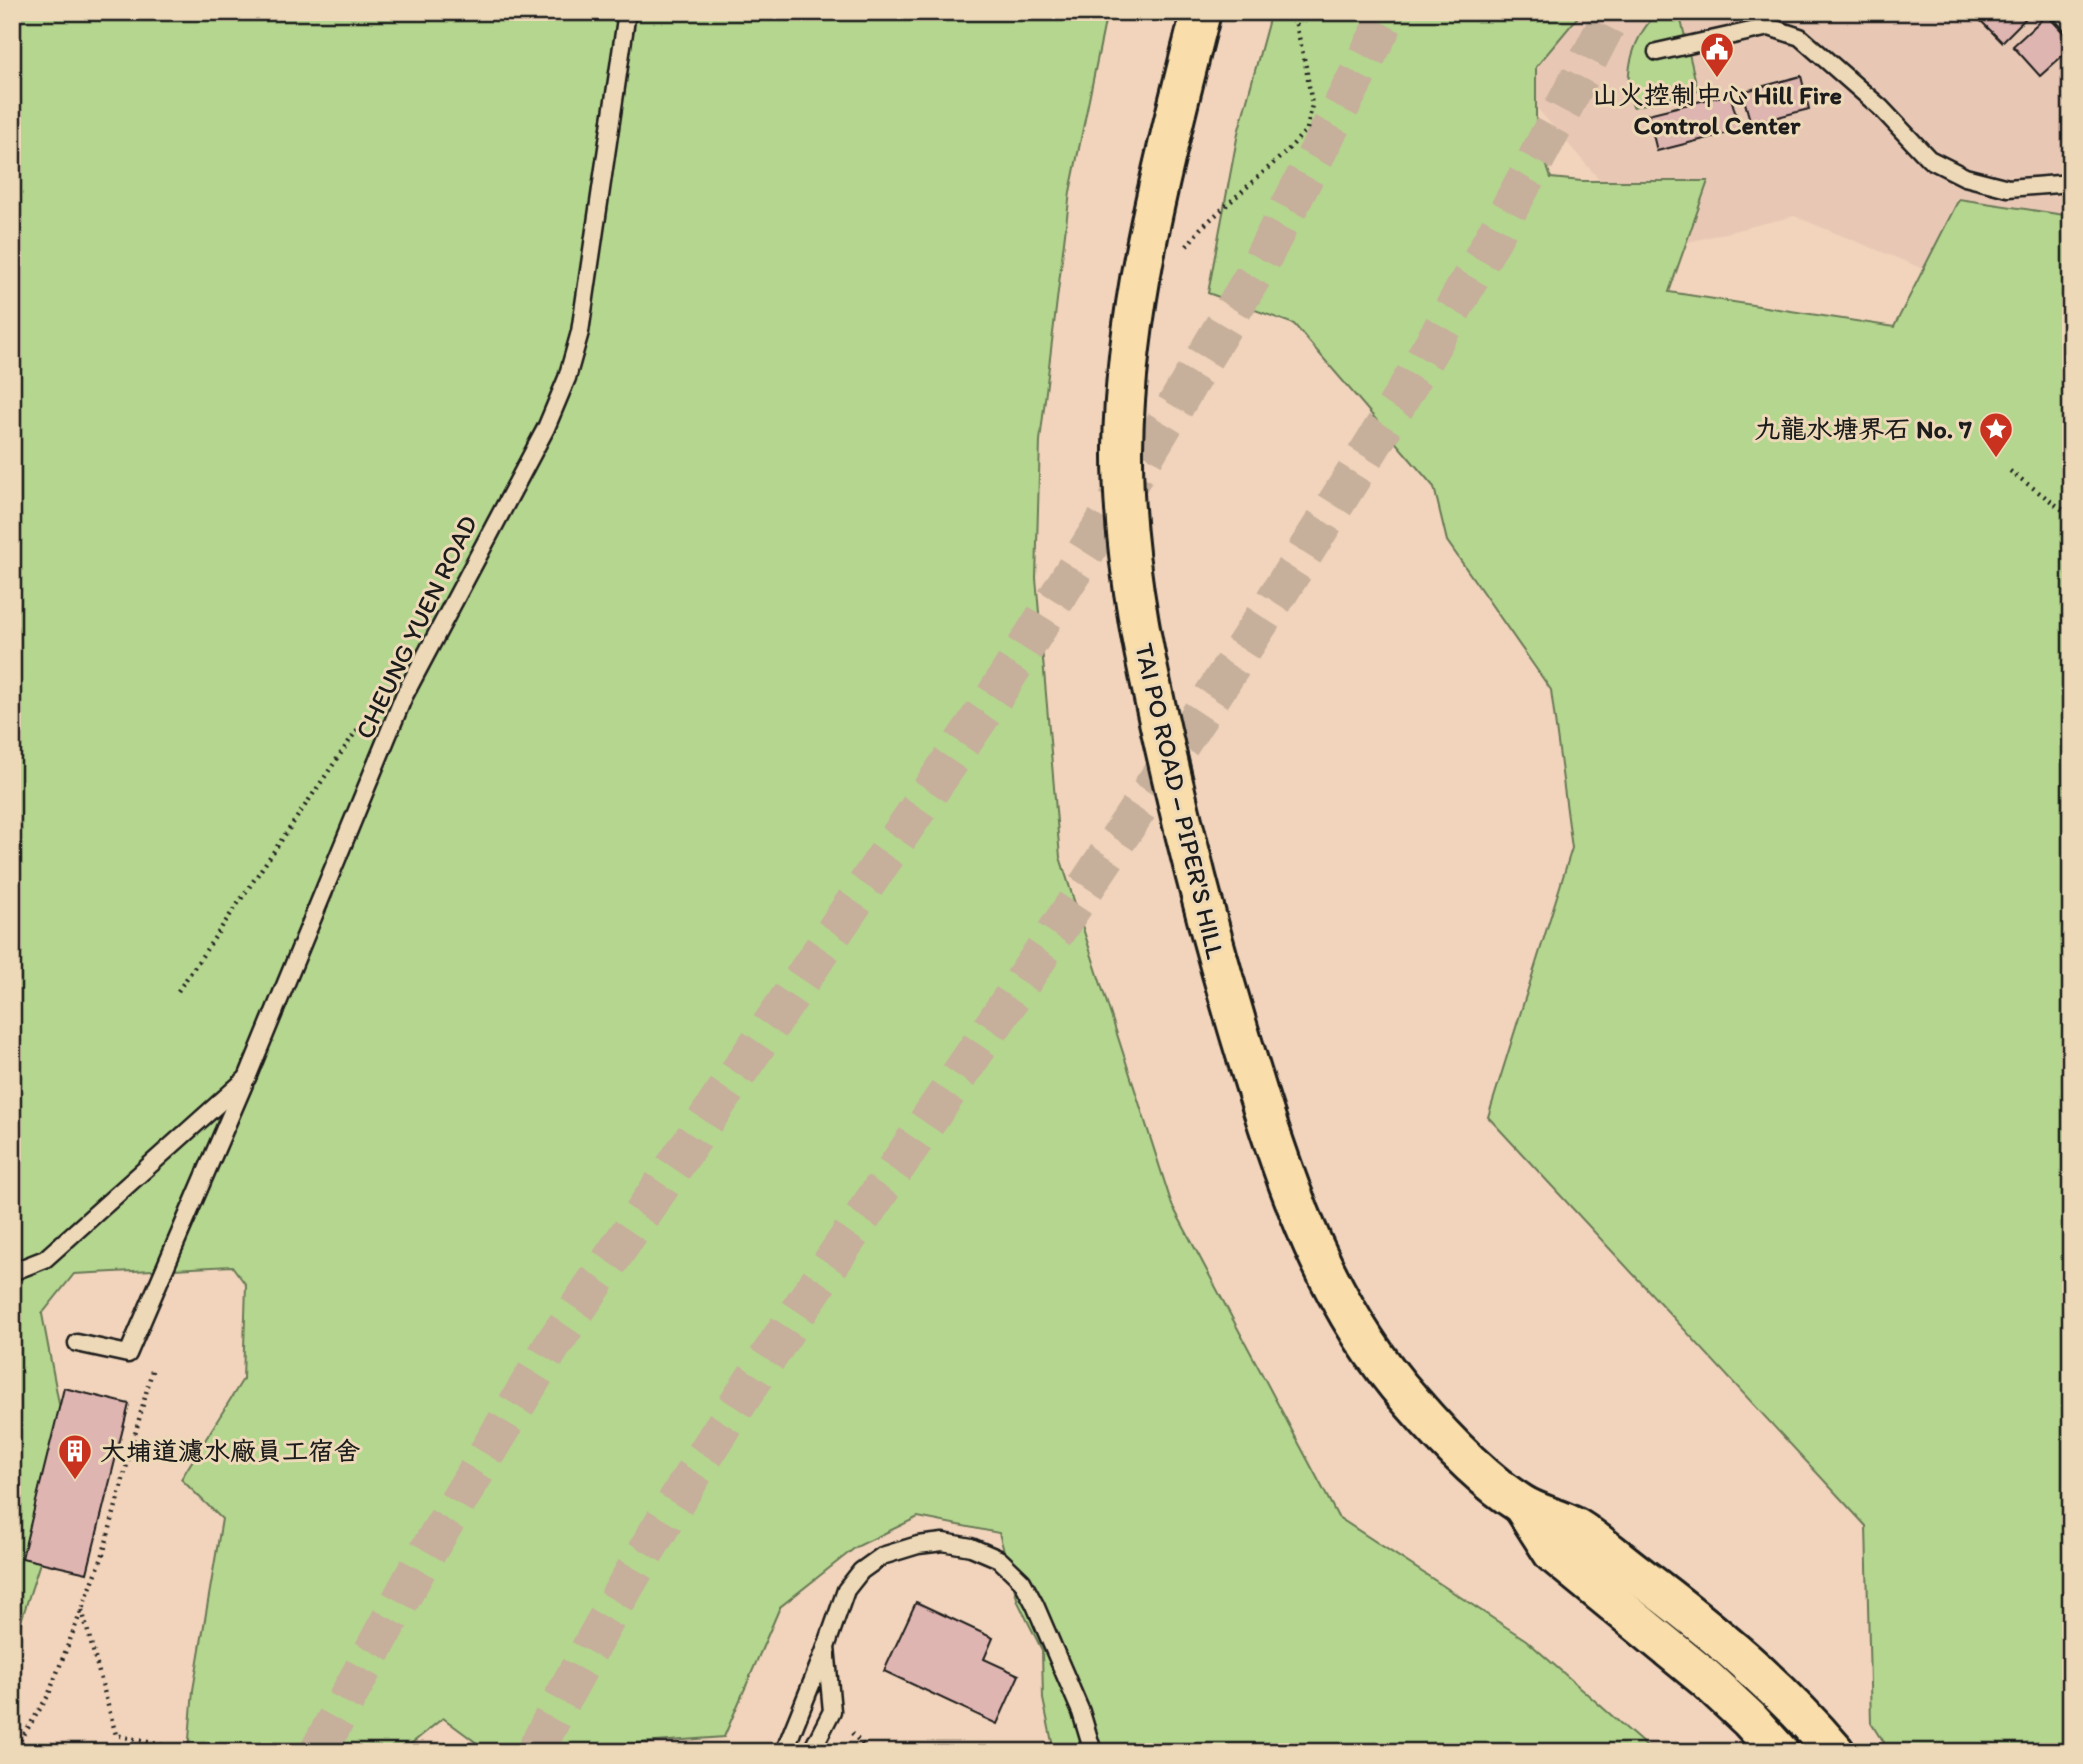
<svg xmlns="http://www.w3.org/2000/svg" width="2083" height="1764" viewBox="0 0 2083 1764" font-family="Itim,'LXGW WenKai TC',sans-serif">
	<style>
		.built { fill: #e8c8b5 }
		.green { fill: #b5d68f; stroke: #687956; stroke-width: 2 }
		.building { fill: #dfb5b1; stroke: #1c1c1c; stroke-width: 2 }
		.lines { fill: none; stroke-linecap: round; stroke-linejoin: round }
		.motorway-tunnel { stroke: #c6af9b; stroke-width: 38; stroke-dasharray: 38 19; stroke-linecap: butt }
		.service-casing { stroke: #1c1c1c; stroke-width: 21 }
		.primary-casing { stroke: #1c1c1c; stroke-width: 44 }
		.path { stroke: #1c1c1c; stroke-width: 4.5; stroke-dasharray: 2 5; stroke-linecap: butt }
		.service { stroke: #edd9b7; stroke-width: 16 }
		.primary { stroke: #f9deab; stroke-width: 38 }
		.labels { text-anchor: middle; stroke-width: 6; stroke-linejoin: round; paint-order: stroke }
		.poi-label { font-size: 26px; font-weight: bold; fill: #1c1c1c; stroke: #edd9b7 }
		.street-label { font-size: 26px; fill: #1c1c1c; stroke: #edd9b7 }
	</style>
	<rect width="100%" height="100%" fill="#f1d4bb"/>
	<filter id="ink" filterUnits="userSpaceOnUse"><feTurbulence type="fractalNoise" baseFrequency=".0143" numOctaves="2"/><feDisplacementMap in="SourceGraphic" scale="14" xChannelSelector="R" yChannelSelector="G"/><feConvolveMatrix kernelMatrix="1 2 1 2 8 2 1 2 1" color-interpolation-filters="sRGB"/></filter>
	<g filter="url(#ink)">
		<polygon class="built" points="1453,12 2071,12 2071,320 2063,326 1794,216 1660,249"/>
		<g class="green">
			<polygon points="12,12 1107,12 1070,192 1040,441 1036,578 1060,857 1172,1205 1338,1517 1526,1640 1653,1752 1054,1752 1043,1699 1042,1650 1018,1602 999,1533 918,1517 856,1547 780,1607 724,1737 520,1752 489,1752 443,1718 401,1752 188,1752 193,1690 222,1519 181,1479 243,1379 246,1285 232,1266 74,1274 42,1314 71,1467 12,1649"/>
			<polygon points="1271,12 1582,12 1536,67 1536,134 1551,178 1582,181 1708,181 1669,292 1894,327 1959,199 2071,216 2071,1752 1889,1752 1871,1723 1866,1526 1488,1117 1572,848 1551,690 1447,541 1434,487 1294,324 1208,293 1238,133"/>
			<path d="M1659 12H1679L1698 91 1633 107C1622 74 1633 35 1659 12Z"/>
		</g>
		<g class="building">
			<polygon points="1972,12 2032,12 2002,42"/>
			<polygon points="2047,15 2071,41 2071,48 2040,76 2013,46"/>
			<polygon points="1801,76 1809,109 1751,124 1742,92"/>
			<polygon points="1730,94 1740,130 1657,151 1648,114"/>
			<polygon points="64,1388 129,1404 87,1573 22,1558"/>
			<polygon points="916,1602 993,1638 984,1659 1019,1675 997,1724 884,1671"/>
		</g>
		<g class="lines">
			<g class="motorway-tunnel">
				<polyline points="318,1752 419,1566 552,1346 996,694 1126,488 1255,273 1390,12"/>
				<path d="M535 1752C665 1494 835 1259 996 1021 1124 831 1252 639 1373 444 1459 304 1538 159 1613 12"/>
			</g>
			<g class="service-casing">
				<g id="service">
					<polyline points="2060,12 2071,24"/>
					<polyline points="1657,52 1769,27 1800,37 1881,108 1929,159 1965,177 2008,188 2071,183"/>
					<polyline points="12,1272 45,1259 247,1078 404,696 546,428 567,378 580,332 627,12"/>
					<polyline points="77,1343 128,1354 244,1084"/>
					<polyline points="784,1752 825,1650"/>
					<polyline points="811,1752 832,1711 826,1647 846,1590 861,1571 882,1556 918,1545 943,1542 971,1547 999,1559 1022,1581 1035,1605 1081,1712 1093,1752"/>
				</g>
			</g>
			<g class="primary-casing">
				<g id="primary">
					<path d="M1201 12C1166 151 1125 304 1123 448 1122 577 1154 701 1183 825 1203 907 1225 987 1250 1068 1286 1187 1327 1306 1411 1401 1442 1437 1481 1479 1521 1504 1538 1515 1559 1518 1576 1528 1599 1542 1619 1561 1641 1577 1710 1629 1778 1685 1835 1752"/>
					<polyline points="1523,1506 1553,1553 1705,1678 1749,1719 1779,1752"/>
				</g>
			</g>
			<g class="path">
				<polyline points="1187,246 1201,228 1286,152 1307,129 1312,105 1306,67 1293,12"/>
				<polyline points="2010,471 2071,516"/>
				<polyline points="178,991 361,724"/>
				<polyline points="82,1610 116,1735 194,1752"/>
				<polyline points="852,1733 869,1752"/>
				<polyline points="13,1752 48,1696 102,1558 153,1367"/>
			</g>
			<use href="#service" class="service"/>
			<use href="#primary" class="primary"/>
		</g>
	</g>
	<defs>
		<g id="civic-pin" transform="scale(1.75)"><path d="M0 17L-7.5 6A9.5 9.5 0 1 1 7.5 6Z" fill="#c8321e" stroke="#edd9b7"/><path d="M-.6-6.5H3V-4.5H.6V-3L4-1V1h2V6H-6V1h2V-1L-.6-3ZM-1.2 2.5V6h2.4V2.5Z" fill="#fff"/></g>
		<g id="sight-pin" transform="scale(1.75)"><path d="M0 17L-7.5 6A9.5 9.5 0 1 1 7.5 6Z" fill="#c8321e" stroke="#edd9b7"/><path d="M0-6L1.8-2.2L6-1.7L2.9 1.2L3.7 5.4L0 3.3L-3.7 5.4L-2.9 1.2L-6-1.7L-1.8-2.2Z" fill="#fff"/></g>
		<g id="building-pin" transform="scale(1.75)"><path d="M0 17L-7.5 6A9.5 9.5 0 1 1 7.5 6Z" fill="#c8321e" stroke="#edd9b7"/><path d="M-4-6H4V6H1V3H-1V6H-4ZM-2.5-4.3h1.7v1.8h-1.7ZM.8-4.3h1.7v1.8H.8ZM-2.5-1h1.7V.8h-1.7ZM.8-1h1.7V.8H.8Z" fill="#fff"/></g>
	</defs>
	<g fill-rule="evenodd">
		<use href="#civic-pin" x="1717" y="49"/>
		<use href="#sight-pin" x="1996" y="429"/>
		<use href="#building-pin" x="75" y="1451"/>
	</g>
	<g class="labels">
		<g class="poi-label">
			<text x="1717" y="104">山火控制中心 Hill Fire<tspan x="1717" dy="30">Control Center</tspan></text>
			<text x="1972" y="438" text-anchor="end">九龍水塘界石 No. 7</text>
			<text x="100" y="1460" text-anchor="start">大埔道濾水廠員工宿舍</text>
		</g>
		<g class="street-label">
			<text transform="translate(416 627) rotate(-64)" y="9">CHEUNG YUEN ROAD</text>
			<text transform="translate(1180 801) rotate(77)" y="9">TAI PO ROAD – PIPER'S HILL</text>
		</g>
	</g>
	<rect width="2083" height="1764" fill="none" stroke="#edd9b7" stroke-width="42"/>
	<rect x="21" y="21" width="2041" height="1722" fill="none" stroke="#1c1c1c" stroke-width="2.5" filter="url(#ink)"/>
</svg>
